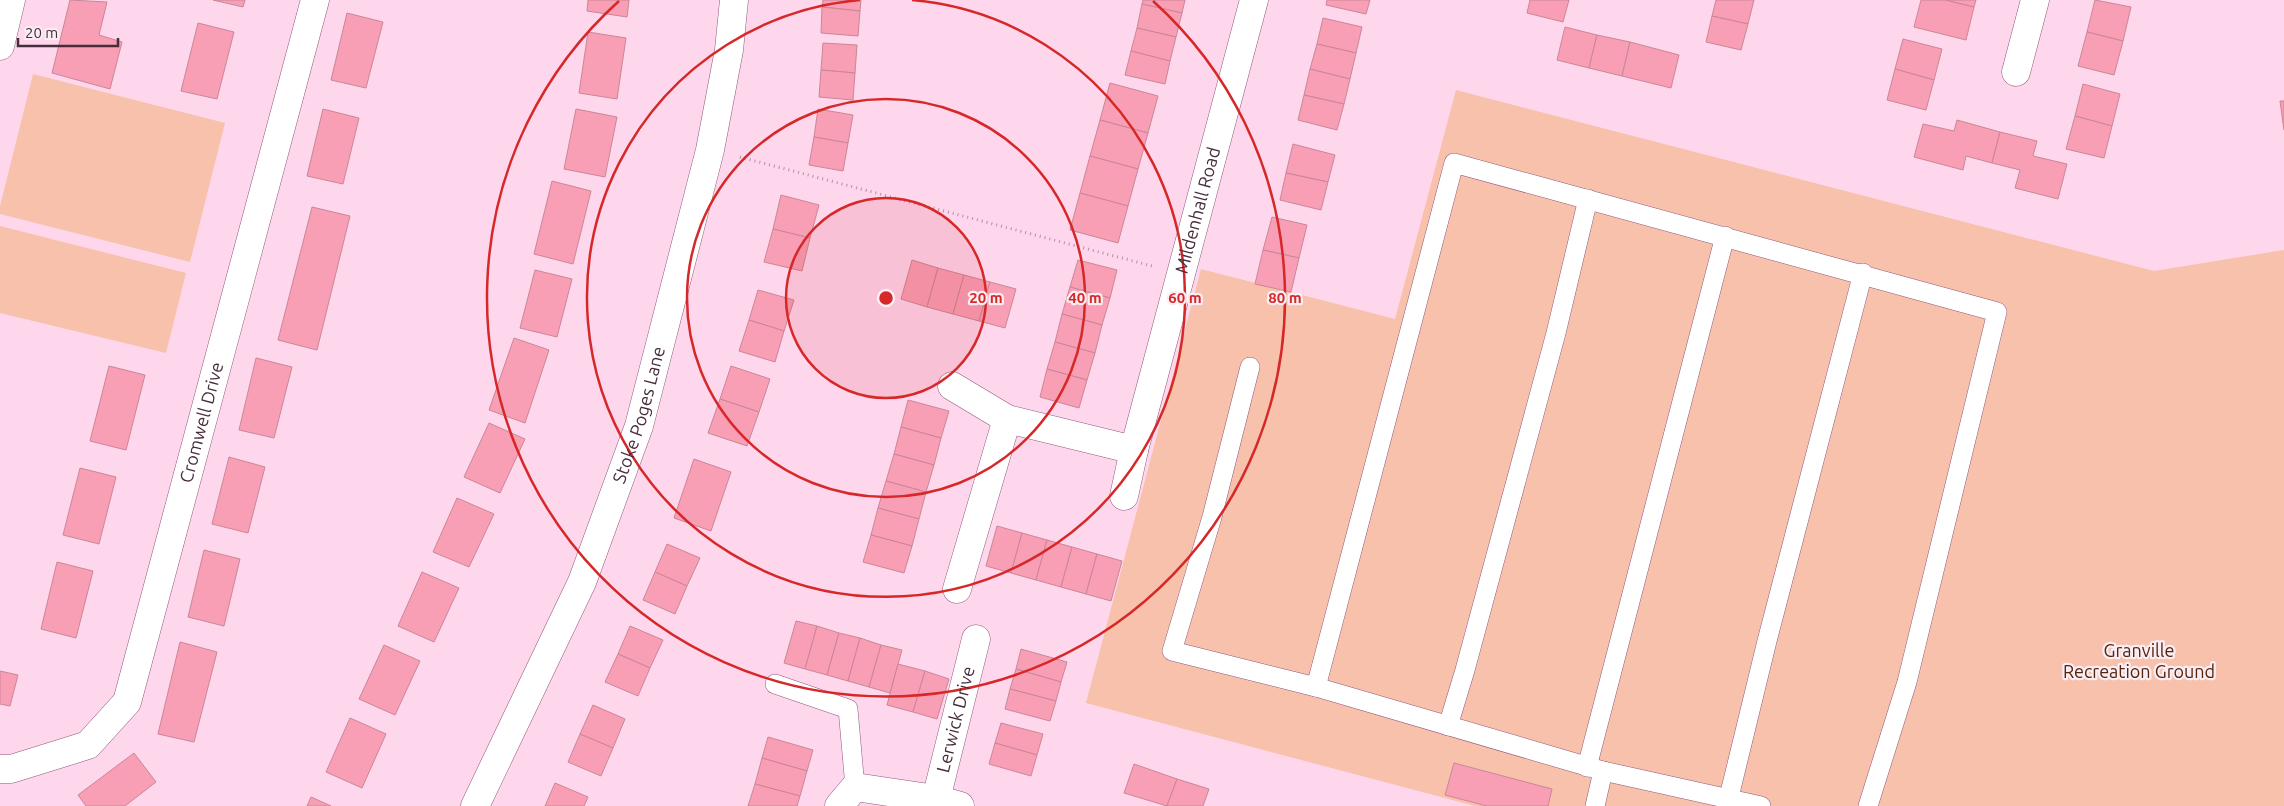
<svg xmlns="http://www.w3.org/2000/svg" width="2284" height="806" viewBox="0 0 2284 806" font-family="Ubuntu,sans-serif">
	<style>
		.green { fill: #f7c1ab }
		.building { fill: #f99fb5; stroke: #ca8697 }
		.lines { fill: none; stroke-linecap: round; stroke-linejoin: round }
		.service-casing { stroke: #91597b; stroke-width: 20 }
		.minor-casing { stroke: #91597b; stroke-width: 29 }
		.tertiary-casing { stroke: #91597b; stroke-width: 29 }
		.path { stroke: #b291a4; stroke-width: 3; stroke-dasharray: 1 4; stroke-linecap: butt }
		.service { stroke: #fff; stroke-width: 19 }
		.minor { stroke: #fff; stroke-width: 28 }
		.tertiary { stroke: #fff; stroke-width: 28 }
		.ring { fill: none; stroke: #d62828; stroke-width: 2.5 }
		.labels { text-anchor: middle; stroke-width: 4.5; stroke-linejoin: round; paint-order: stroke }
		.street-label { font-size: 18px; fill: #462d3c; stroke: #faedf4 }
		.park-label { font-size: 18px; fill: #57240b; stroke: #faedf4 }
		.centre { fill: #d62828; stroke: #faedf4; stroke-width: 2.5 }
		.ring-label { font-size: 15px; text-anchor: middle; font-weight: bold; fill: #d62828; stroke: #faedf4; stroke-width: 4.5; stroke-linejoin: round; paint-order: stroke }
	</style>
	<rect width="100%" height="100%" fill="#fed7ed"/>
	<g class="green">
		<polygon points="33,74 225,123 190,262 0,214 0,206"/>
		<polygon points="1456,90 2154,271 2284,250 2284,806 1475,806 1086,703 1201,269 1395,319"/>
		<polygon points="0,226 186,273 166,353 0,313"/>
	</g>
	<g class="building">
		<polygon points="70,0 107,2 99,35 122,42 110,89 52,73"/>
		<polygon points="213,0 245,0 243,7"/>
		<polygon points="588,0 629,0 627,17 587,11"/>
		<polygon points="823,0 861,0 860,11 822,7"/>
		<polygon points="1143,0 1185,0 1182,13 1142,4"/>
		<polygon points="1327,0 1370,0 1366,14 1326,5"/>
		<polygon points="1530,0 1569,0 1563,22 1527,13"/>
		<polygon points="1716,0 1754,0 1748,24 1712,16"/>
		<polygon points="1921,0 1946,0 1974,7 1966,40 1914,27"/>
		<polygon points="1946,0 1976,0 1974,7"/>
		<polygon points="2095,0 2131,7 2123,41 2087,32"/>
		<polygon points="1142,4 1182,13 1176,37 1137,28"/>
		<polygon points="822,7 860,11 858,36 821,33"/>
		<polygon points="347,13 383,22 366,88 331,80"/>
		<polygon points="1712,16 1748,24 1741,50 1706,42"/>
		<polygon points="1323,18 1362,27 1356,53 1317,44"/>
		<polygon points="198,23 234,32 217,99 181,91"/>
		<polygon points="1565,27 1597,35 1589,68 1557,60"/>
		<polygon points="1137,28 1176,37 1170,61 1131,51"/>
		<polygon points="588,32 626,38 617,99 579,93"/>
		<polygon points="2087,32 2123,41 2114,75 2078,66"/>
		<polygon points="1597,35 1630,42 1622,76 1589,68"/>
		<polygon points="1903,39 1942,49 1934,80 1895,69"/>
		<polygon points="1630,42 1679,55 1671,88 1622,76"/>
		<polygon points="823,43 857,45 855,73 821,70"/>
		<polygon points="1317,44 1356,53 1350,79 1310,69"/>
		<polygon points="1131,51 1170,61 1165,84 1125,75"/>
		<polygon points="1310,69 1350,79 1344,104 1304,95"/>
		<polygon points="1895,69 1934,80 1926,110 1887,100"/>
		<polygon points="821,70 855,73 853,100 819,97"/>
		<polygon points="1110,83 1158,96 1148,133 1100,120"/>
		<polygon points="2083,84 2120,94 2112,126 2075,116"/>
		<polygon points="1304,95 1344,104 1337,130 1298,120"/>
		<polygon points="2280,101 2284,101 2284,130"/>
		<polygon points="323,109 359,118 343,184 307,176"/>
		<polygon points="576,109 617,117 605,177 564,169"/>
		<polygon points="818,109 853,115 848,143 814,137"/>
		<polygon points="2075,116 2112,126 2104,158 2066,149"/>
		<polygon points="1100,120 1148,133 1138,169 1090,156"/>
		<polygon points="1957,120 2000,132 1992,163 1966,156 1963,170 1914,157 1923,124 1954,131"/>
		<polygon points="2000,132 2037,141 2033,156 2067,164 2058,199 2015,188 2020,170 1992,163"/>
		<polygon points="814,137 848,143 843,171 809,165"/>
		<polygon points="1293,144 1335,155 1328,182 1286,173"/>
		<polygon points="1090,156 1138,169 1128,206 1080,193"/>
		<polygon points="1286,173 1328,182 1321,210 1280,200"/>
		<polygon points="552,181 591,191 573,264 534,254"/>
		<polygon points="1080,193 1128,206 1118,243 1070,230"/>
		<polygon points="781,195 819,205 810,238 773,229"/>
		<polygon points="312,207 350,216 317,350 278,340"/>
		<polygon points="1272,217 1307,225 1299,258 1263,250"/>
		<polygon points="773,229 810,238 802,271 764,262"/>
		<polygon points="1263,250 1299,258 1291,292 1255,284"/>
		<polygon points="912,260 938,268 927,307 901,299"/>
		<polygon points="1078,260 1117,270 1110,298 1070,287"/>
		<polygon points="938,268 964,275 953,314 927,307"/>
		<polygon points="535,270 572,279 557,337 520,328"/>
		<polygon points="964,275 990,282 979,321 953,314"/>
		<polygon points="990,282 1016,289 1005,328 979,321"/>
		<polygon points="1070,287 1110,298 1102,325 1062,314"/>
		<polygon points="758,290 794,300 784,331 749,320"/>
		<polygon points="1062,314 1102,325 1095,353 1055,342"/>
		<polygon points="749,320 784,331 775,362 739,351"/>
		<polygon points="514,338 549,350 525,423 489,410"/>
		<polygon points="1055,342 1095,353 1087,380 1047,369"/>
		<polygon points="256,358 292,367 274,438 239,430"/>
		<polygon points="109,366 145,375 126,450 90,441"/>
		<polygon points="731,366 770,379 759,412 720,399"/>
		<polygon points="1047,369 1087,380 1079,408 1040,397"/>
		<polygon points="720,399 759,412 747,446 708,433"/>
		<polygon points="908,400 949,411 941,438 901,427"/>
		<polygon points="489,423 525,439 500,493 464,477"/>
		<polygon points="901,427 941,438 934,465 894,454"/>
		<polygon points="894,454 934,465 926,492 886,481"/>
		<polygon points="229,457 265,467 248,533 212,524"/>
		<polygon points="694,459 731,472 711,531 674,518"/>
		<polygon points="80,468 116,477 99,544 63,535"/>
		<polygon points="886,481 926,492 919,519 878,508"/>
		<polygon points="457,498 494,514 469,567 433,552"/>
		<polygon points="878,508 919,519 912,546 871,535"/>
		<polygon points="997,526 1022,533 1011,573 986,566"/>
		<polygon points="1022,533 1047,540 1036,580 1011,573"/>
		<polygon points="871,535 912,546 904,573 863,562"/>
		<polygon points="1047,540 1072,547 1061,587 1036,580"/>
		<polygon points="667,544 700,558 687,586 655,572"/>
		<polygon points="1072,547 1097,554 1086,594 1061,587"/>
		<polygon points="204,550 240,559 224,626 188,617"/>
		<polygon points="1097,554 1122,561 1111,601 1086,594"/>
		<polygon points="57,562 93,571 76,638 41,629"/>
		<polygon points="422,572 459,588 434,642 398,626"/>
		<polygon points="655,572 687,586 675,614 643,600"/>
		<polygon points="796,621 817,626 805,669 784,663"/>
		<polygon points="630,626 663,640 650,668 618,654"/>
		<polygon points="817,626 839,633 827,675 805,669"/>
		<polygon points="839,633 860,638 848,681 827,675"/>
		<polygon points="860,638 881,645 869,687 848,681"/>
		<polygon points="180,642 217,652 194,742 158,734"/>
		<polygon points="384,645 420,661 395,715 359,699"/>
		<polygon points="881,645 902,650 890,693 869,687"/>
		<polygon points="1021,649 1067,662 1061,682 1016,669"/>
		<polygon points="618,654 650,668 638,696 605,682"/>
		<polygon points="898,664 925,671 913,712 887,705"/>
		<polygon points="1016,669 1061,682 1056,701 1010,689"/>
		<polygon points="0,671 18,675 10,706 0,704"/>
		<polygon points="925,671 949,679 937,719 913,712"/>
		<polygon points="1010,689 1056,701 1050,721 1005,709"/>
		<polygon points="593,705 625,719 613,748 580,734"/>
		<polygon points="350,718 386,734 362,788 326,772"/>
		<polygon points="1001,723 1043,734 1037,755 995,743"/>
		<polygon points="580,734 613,748 601,776 568,762"/>
		<polygon points="768,737 813,750 807,771 762,758"/>
		<polygon points="995,743 1037,755 1031,776 989,764"/>
		<polygon points="134,753 156,782 125,806 86,806 78,795"/>
		<polygon points="762,758 807,771 800,796 755,784"/>
		<polygon points="1454,763 1552,789 1548,806 1487,806 1445,795"/>
		<polygon points="1134,764 1177,779 1167,806 1124,793"/>
		<polygon points="1177,779 1209,789 1203,806 1167,806"/>
		<polygon points="555,783 588,797 584,806 545,806"/>
		<polygon points="755,784 800,796 797,806 748,806"/>
		<polygon points="311,797 331,806 307,806"/>
	</g>
	<g class="lines">
		<g class="service-casing">
			<g id="service">
				<polyline points="1250,367 1212,517 1172,651 1316,687 1603,771 1595,806"/>
				<polyline points="775,684 848,709 855,787"/>
				<polyline points="1316,687 1454,163 1997,312 1907,682 1868,806"/>
				<polyline points="1448,726 1465,670 1556,333 1588,199"/>
				<polyline points="1587,767 1725,236"/>
				<polyline points="1603,771 1761,806"/>
				<polyline points="1729,797 1767,641 1863,273"/>
			</g>
		</g>
		<g class="minor-casing">
			<g id="minor">
				<polyline points="0,46 11,0"/>
				<polyline points="2016,72 2035,0"/>
				<polyline points="952,386 1007,419 957,589"/>
				<polyline points="1007,419 1134,450"/>
				<path id="s1" d="M1124 496 1134 450 1254 0"/>
				<path id="s2" d="M0 769H11L88 745 127 702 315 0"/>
				<path id="s3" d="M936 799 976 639"/>
				<polyline points="839,806 855,787 936,799 960,806"/>
			</g>
		</g>
		<g class="tertiary-casing">
			<g id="tertiary">
				<path id="s4" d="M475 806 582 582 639 426 710 150 729 50 734 0"/>
			</g>
		</g>
		<polyline class="path" points="740,157 1152,266"/>
		<use href="#service" class="service"/>
		<use href="#minor" class="minor"/>
		<use href="#tertiary" class="tertiary"/>
	</g>
	<circle cx="886" cy="298" r="100" fill="#d62828" fill-opacity=".12"/>
	<g class="ring">
		<circle cx="886" cy="298" r="100"/>
		<circle cx="886" cy="298" r="199"/>
		<path d="M912 0A299 299 0 1 1 860 0"/>
		<path d="M1153 1A399 399 0 1 1 619 1"/>
	</g>
	<g class="labels">
		<g class="street-label">
			<text dy="6" stroke="none"><textPath href="#s1" startOffset="295">Mildenhall Road</textPath></text>
			<text dy="6" stroke="none"><textPath href="#s4" startOffset="425">Stoke Poges Lane</textPath></text>
			<text dy="6" stroke="none"><textPath href="#s2" startOffset="439">Cromwell Drive</textPath></text>
			<text dy="6" stroke="none"><textPath href="#s3" startOffset="82">Lerwick Drive</textPath></text>
		</g>
		<g class="park-label">
			<text x="2139" y="657">Granville<tspan x="2139" dy="21">Recreation Ground</tspan></text>
		</g>
	</g>
	<circle cx="886" cy="298" r="8" class="centre"/>
	<g class="ring-label">
		<text x="986" y="303">20 m</text>
		<text x="1085" y="303">40 m</text>
		<text x="1185" y="303">60 m</text>
		<text x="1285" y="303">80 m</text>
	</g>
	<path d="M18 38v8h100v-8" fill="none" stroke="#462d3c" stroke-width="2.5"/>
	<text x="25" y="38" font-size="15" fill="#462d3c" stroke="#faedf4" stroke-width="4" paint-order="stroke">20 m</text>
</svg>
